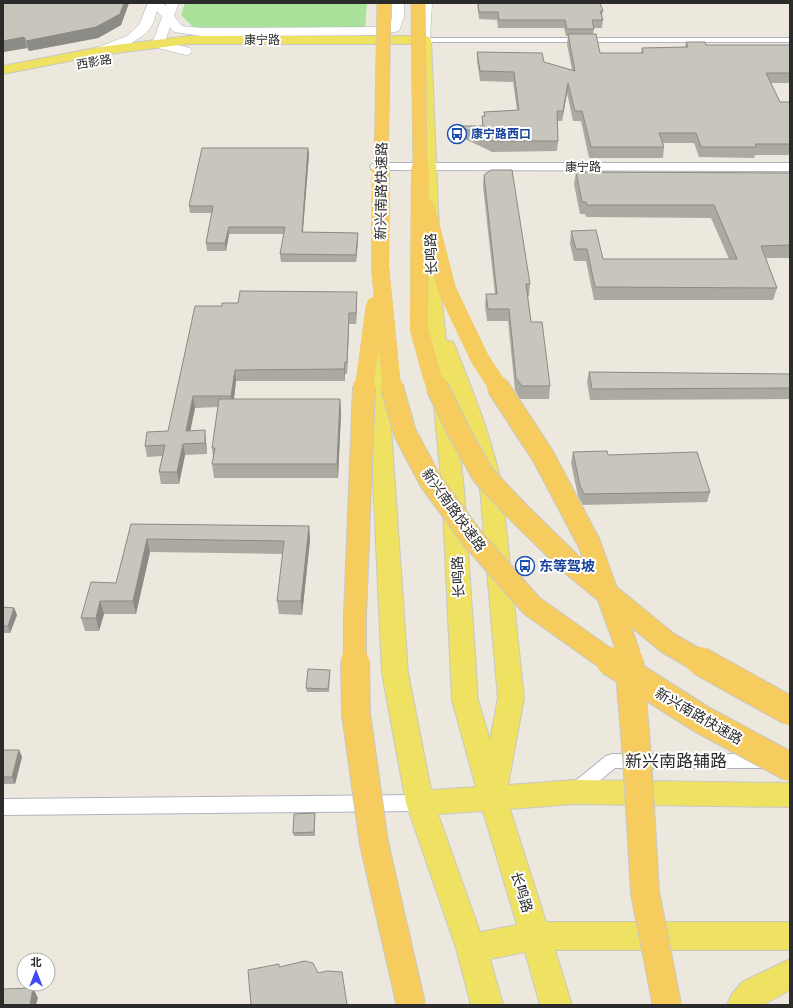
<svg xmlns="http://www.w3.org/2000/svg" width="793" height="1008" viewBox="0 0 793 1008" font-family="'Varela Round','Noto Sans SC',sans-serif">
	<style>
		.green { fill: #aae29b }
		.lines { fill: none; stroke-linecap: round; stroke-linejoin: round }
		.minor-casing { stroke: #b1b2bf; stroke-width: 2 }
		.tertiary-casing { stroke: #b1b2bf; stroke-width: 2 }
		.secondary-casing { stroke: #b1b2bf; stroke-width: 1 }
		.primary-casing { stroke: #c8c8c8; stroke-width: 2 }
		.minor { fill: #fff; fill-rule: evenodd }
		.tertiary { fill: #fff; fill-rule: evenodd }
		.secondary { fill: #fff; fill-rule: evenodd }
		.primary { fill: #efe161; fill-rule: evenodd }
		.trunk-bridge-far3-casing { stroke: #c8c8c8; stroke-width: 15; stroke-linecap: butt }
		.trunk-bridge-far2-casing { stroke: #c8c8c8; stroke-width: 18; stroke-linecap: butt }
		.trunk-bridge-far1-casing { stroke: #c8c8c8; stroke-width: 24; stroke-linecap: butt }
		.trunk-bridge-casing { stroke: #c8c8c8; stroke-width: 30; stroke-linecap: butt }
		.trunk-bridge-far3 { stroke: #f6cc5e; stroke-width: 14 }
		.trunk-bridge-far2 { stroke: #f6cc5e; stroke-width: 18 }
		.trunk-bridge-far1 { stroke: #f6cc5e; stroke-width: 22 }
		.trunk-bridge { stroke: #f6cc5e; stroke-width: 28 }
		.wall { fill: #aca9a3 }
		.shaded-wall { fill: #8c8a84 }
		.building { fill: #c8c5bd; stroke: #8c8a84 }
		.labels { text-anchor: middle; stroke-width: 4; stroke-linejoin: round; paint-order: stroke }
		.far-street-label { font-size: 12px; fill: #2b2b2b; stroke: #fff }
		.far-transit-label { font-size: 12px; font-weight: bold; fill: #164399; stroke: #fff; text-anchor: start }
		.street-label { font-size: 14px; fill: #2b2b2b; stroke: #fff }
		.transit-label { font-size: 14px; font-weight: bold; fill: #164399; stroke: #fff; text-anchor: start }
		.near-street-label { font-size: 17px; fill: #2b2b2b; stroke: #fff }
	</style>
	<rect width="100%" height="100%" fill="#ede8de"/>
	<polygon class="green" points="185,3 367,3 365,28 193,27 181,15"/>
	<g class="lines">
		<g class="minor-casing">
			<g id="minor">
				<polygon points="421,38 790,38 790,42 424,42 420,40"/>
				<polygon points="612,754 768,754 774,756 777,761 774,766 768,768 615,768 580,797 574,800 568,797 565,792 568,787 606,756"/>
				<polygon points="420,795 426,798 429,803 426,808 420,811 3,815 3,799"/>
			</g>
		</g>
		<g class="tertiary-casing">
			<polygon id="tertiary" points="376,163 790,163 790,171 372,170 370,167 372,164"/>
		</g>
		<g class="secondary-casing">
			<g id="secondary">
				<path d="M148 3H163L166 6 167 3H177L178 5 174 16 182 26 202 28 379 27 390 25 392 17V3H404V17L399 31 379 35 202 36 174 32 170 27 165 42 190 48 192 51 190 54 186 55 154 47 152 44 162 17 157 11C155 16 154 23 150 28 143 39 109 57 96 54L94 51 96 48 127 36 139 25Z"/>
				<polygon points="420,3 432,3 430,40 428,43 420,43 418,40"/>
			</g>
		</g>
		<g class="primary-casing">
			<g id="primary">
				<path d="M188 36H424L429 37 431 40 442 303 446 340 453 342 455 346C473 393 493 439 502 489L524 698 508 785 574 780 790 783V807L574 804 510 809 546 922H790V950H555L572 1005H540L525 952 490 959 503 1005H471L456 948 406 803 382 673 366 326 368 322 375 320 382 322 384 326 408 673 431 790 476 787 452 700 442 489 424 303 418 44H188L100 55 3 74V66L100 47ZM452 389 473 453 480 489 498 698 490 740 478 700 464 489ZM483 811 517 925 480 932 438 814Z"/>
				<polygon points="790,959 790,990 763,1005 727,1005 732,994 742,982"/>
			</g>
		</g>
		<use href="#minor" class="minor"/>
		<use href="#tertiary" class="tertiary"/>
		<use href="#secondary" class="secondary"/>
		<use href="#primary" class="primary"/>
		<g class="trunk-bridge-far3-casing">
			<g id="trunk-bridge-far3">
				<polyline points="418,3 420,171"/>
				<polyline points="381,171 384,3"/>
			</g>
		</g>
		<g class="trunk-bridge-far2-casing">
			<g id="trunk-bridge-far2">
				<polyline points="381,170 380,267 392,388"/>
				<polyline points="420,170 419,329 432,377 437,388"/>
				<polyline points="426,208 447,290 480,359 499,388"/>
				<polyline points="364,388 375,306"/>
			</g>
		</g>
		<g class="trunk-bridge-far1-casing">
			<g id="trunk-bridge-far1">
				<polyline points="392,387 405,433 431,482 473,539 532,606 611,662"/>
				<polyline points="437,387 459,432 483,475 519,513 571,564 668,643 701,662"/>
				<polyline points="498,387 543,456 589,543 628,651 629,662"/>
				<polyline points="355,662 355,616 364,387"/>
			</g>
		</g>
		<g class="trunk-bridge-casing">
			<g id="trunk-bridge">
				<polyline points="355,661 356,714 374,843 411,1005"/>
				<polyline points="610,661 701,719 790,767"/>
				<polyline points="629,661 637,757 645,892 667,1005"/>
				<polyline points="700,661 790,711"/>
			</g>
		</g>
		<use href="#trunk-bridge-far3" class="trunk-bridge-far3"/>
		<use href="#trunk-bridge-far2" class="trunk-bridge-far2"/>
		<use href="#trunk-bridge-far1" class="trunk-bridge-far1"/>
		<use href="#trunk-bridge" class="trunk-bridge"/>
	</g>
	<g class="wall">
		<polygon points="3,3 129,3 121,25 98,38 29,51 27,48 3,52"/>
		<polygon points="477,3 600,3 603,11 602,17 603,20 602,28 594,28 593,34 600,53 641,53 642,48 685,47 686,42 706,45 790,45 790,83 771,83 780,102 790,102 790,155 755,155 754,158 699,157 694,143 663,143 664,147 663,158 589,158 581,121 573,121 567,93 562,121 557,121 558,141 557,151 492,152 459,136 459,126 482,126 482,116 484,116 484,112 517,110 513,82 480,81 477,61 477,52 544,62 572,70 567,44 568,36 566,36 564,28 498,28 497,20 479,19"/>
		<polygon points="308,148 309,155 303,232 358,233 358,240 356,262 281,262 280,254 284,234 229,234 226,251 207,251 206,243 212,213 190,213 189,206"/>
		<polygon points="576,172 790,173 790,258 766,258 777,288 773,300 594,300 586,261 574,261 570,244 571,231 603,259 729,259 711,218 586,217 585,214 580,214 574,184"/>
		<polygon points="484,175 530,284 529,296 527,296 531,322 550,386 549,399 520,399 515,390 508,321 487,321 485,306 486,294 495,294 483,186"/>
		<polygon points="357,292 357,303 356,324 349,324 347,374 345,374 345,381 236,381 234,399 340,399 341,413 338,478 214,478 212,464 213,458 212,448 218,407 195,408 190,431 206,442 207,454 185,455 179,484 161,484 159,472 162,456 147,457 145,446 168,431 222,306 238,303"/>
		<polygon points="589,372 790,374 790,399 590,400 587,382"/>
		<polygon points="573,452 608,455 710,492 707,502 583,505 578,496 571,463"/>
		<polygon points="131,524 309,526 310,540 302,615 279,614 277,601 283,554 150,552 136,614 104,614 99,631 85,631 81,618 116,583"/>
		<polygon points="3,607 14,608 17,615 10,633 3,633"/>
		<polygon points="330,673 329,692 307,692 306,688"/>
		<polygon points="3,750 19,750 22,757 15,784 3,784"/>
		<polygon points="315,813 315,836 294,836 293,833"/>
	</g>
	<g class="shaded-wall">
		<polygon points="124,3 129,3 121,25 98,38 29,51 26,41"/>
		<polygon points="24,37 27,48 3,52 3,41"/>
		<polygon points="568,83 567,93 562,121 563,111"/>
		<polygon points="308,148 309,155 302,239 302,232"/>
		<polygon points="229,227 229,234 226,251 225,243"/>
		<polygon points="358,233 358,240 356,262 356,255"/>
		<polygon points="357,292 357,303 356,324 356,313"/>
		<polygon points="349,313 349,324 347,374 347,362"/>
		<polygon points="345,362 345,381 344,369"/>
		<polygon points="235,370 236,381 233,407 231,396"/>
		<polygon points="193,396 195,408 188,442 186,431"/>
		<polygon points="340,399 341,413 338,478 337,464"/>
		<polygon points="205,430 207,454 205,443"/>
		<polygon points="183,444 185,455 179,484 177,472"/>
		<polygon points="309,526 310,540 302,615 301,601"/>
		<polygon points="147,539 150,552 136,614 133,601"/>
		<polygon points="100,601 104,614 99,631 96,618"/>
		<polygon points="14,608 17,615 10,633 8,626"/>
		<polygon points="19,750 22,757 15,784 12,777"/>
		<polygon points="33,988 38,998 36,1005 30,1005"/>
	</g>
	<g class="building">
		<polygon points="3,3 124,3 120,14 96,27 26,41 24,37 3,41"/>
		<polygon points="478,3 600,3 603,11 600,11 603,20 592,20 594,29 567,29 565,20 499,20 498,12 479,12"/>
		<polygon points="568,34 596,34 600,53 643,53 642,48 688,47 686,42 705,42 706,45 790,45 790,73 766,73 780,102 790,102 790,144 755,144 757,147 701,147 696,133 659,133 664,147 591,147 582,111 575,111 568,83 563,111 557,111 558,141 493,141 459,126 483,126 482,116 485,116 484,112 519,110 514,72 480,71 477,52 542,53 544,62 575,71"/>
		<polygon points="202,148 308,148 302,232 358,233 356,255 280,254 285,227 229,227 225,243 206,243 213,206 189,206"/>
		<polygon points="491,170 512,170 530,284 526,284 531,322 542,322 550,386 522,386 516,378 509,309 488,309 486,294 497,294 484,175"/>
		<polygon points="576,172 790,173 790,245 761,246 777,288 595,287 587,249 576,249 571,231 596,230 603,259 737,259 714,205 587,205 586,202 582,202"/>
		<polygon points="240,291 357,292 356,313 349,313 347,362 345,362 344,369 235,370 231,396 193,396 186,431 205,430 205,443 183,444 177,472 159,472 165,445 145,446 147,432 168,431 195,306 222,306 222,303 238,303"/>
		<polygon points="589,372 790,374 790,388 592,389"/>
		<polygon points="219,399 340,399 337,464 212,464 215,448 212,448"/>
		<polygon points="607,451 608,455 697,452 710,492 584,494 580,486 573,452"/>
		<polygon points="131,524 309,526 301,601 277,601 284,541 147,539 133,601 100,601 96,618 81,618 91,582 116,583"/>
		<polygon points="3,607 14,608 8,626 3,626"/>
		<polygon points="308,669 330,670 328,689 306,688"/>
		<polygon points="3,750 19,750 12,777 3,777"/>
		<polygon points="315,813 314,832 293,833 294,814"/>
		<polygon points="305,961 313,963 318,973 327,971 342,972 347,1005 251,1005 248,970 279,964 279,967"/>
		<polygon points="33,988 30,1005 3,1005 3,989"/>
	</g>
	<defs>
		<g id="bus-ring" transform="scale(1)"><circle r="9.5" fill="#fff" stroke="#1a4fb4" stroke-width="1.5"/><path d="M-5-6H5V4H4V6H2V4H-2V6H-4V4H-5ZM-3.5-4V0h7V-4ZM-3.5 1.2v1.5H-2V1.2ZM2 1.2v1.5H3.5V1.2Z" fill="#1a4fb4"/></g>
	</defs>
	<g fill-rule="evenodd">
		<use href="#bus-ring" x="457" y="134"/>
		<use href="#bus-ring" x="525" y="566"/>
	</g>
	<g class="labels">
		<g class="far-street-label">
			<text x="262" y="44">康宁路</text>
			<text transform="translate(94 62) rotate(-10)" y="4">西影路</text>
			<text x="583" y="171">康宁路</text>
		</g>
		<g class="far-transit-label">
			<text x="471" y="138">康宁路西口</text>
		</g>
		<g class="street-label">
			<text transform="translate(381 191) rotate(-89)" y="5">新兴南路快速路</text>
			<text transform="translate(431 254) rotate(-92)" y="5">长鸣路</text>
			<text transform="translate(454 510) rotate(54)" y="5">新兴南路快速路</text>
			<text transform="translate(458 577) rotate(-93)" y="5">长鸣路</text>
			<text transform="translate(699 716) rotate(30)" y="5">新兴南路快速路</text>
			<text transform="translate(522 892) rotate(73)" y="5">长鸣路</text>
		</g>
		<g class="transit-label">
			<text x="539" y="571">东等驾坡</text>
		</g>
		<g class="near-street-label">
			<text x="676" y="767">新兴南路辅路</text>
		</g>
	</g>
	<rect width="793" height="1008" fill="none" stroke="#2b2b2b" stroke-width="8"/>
	<g transform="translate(36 972)"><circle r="19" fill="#ffffff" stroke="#aaaaaa"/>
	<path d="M0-3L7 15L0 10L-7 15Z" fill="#4049f7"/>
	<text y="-6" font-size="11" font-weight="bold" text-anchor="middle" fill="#2b2b2b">北</text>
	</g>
</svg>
